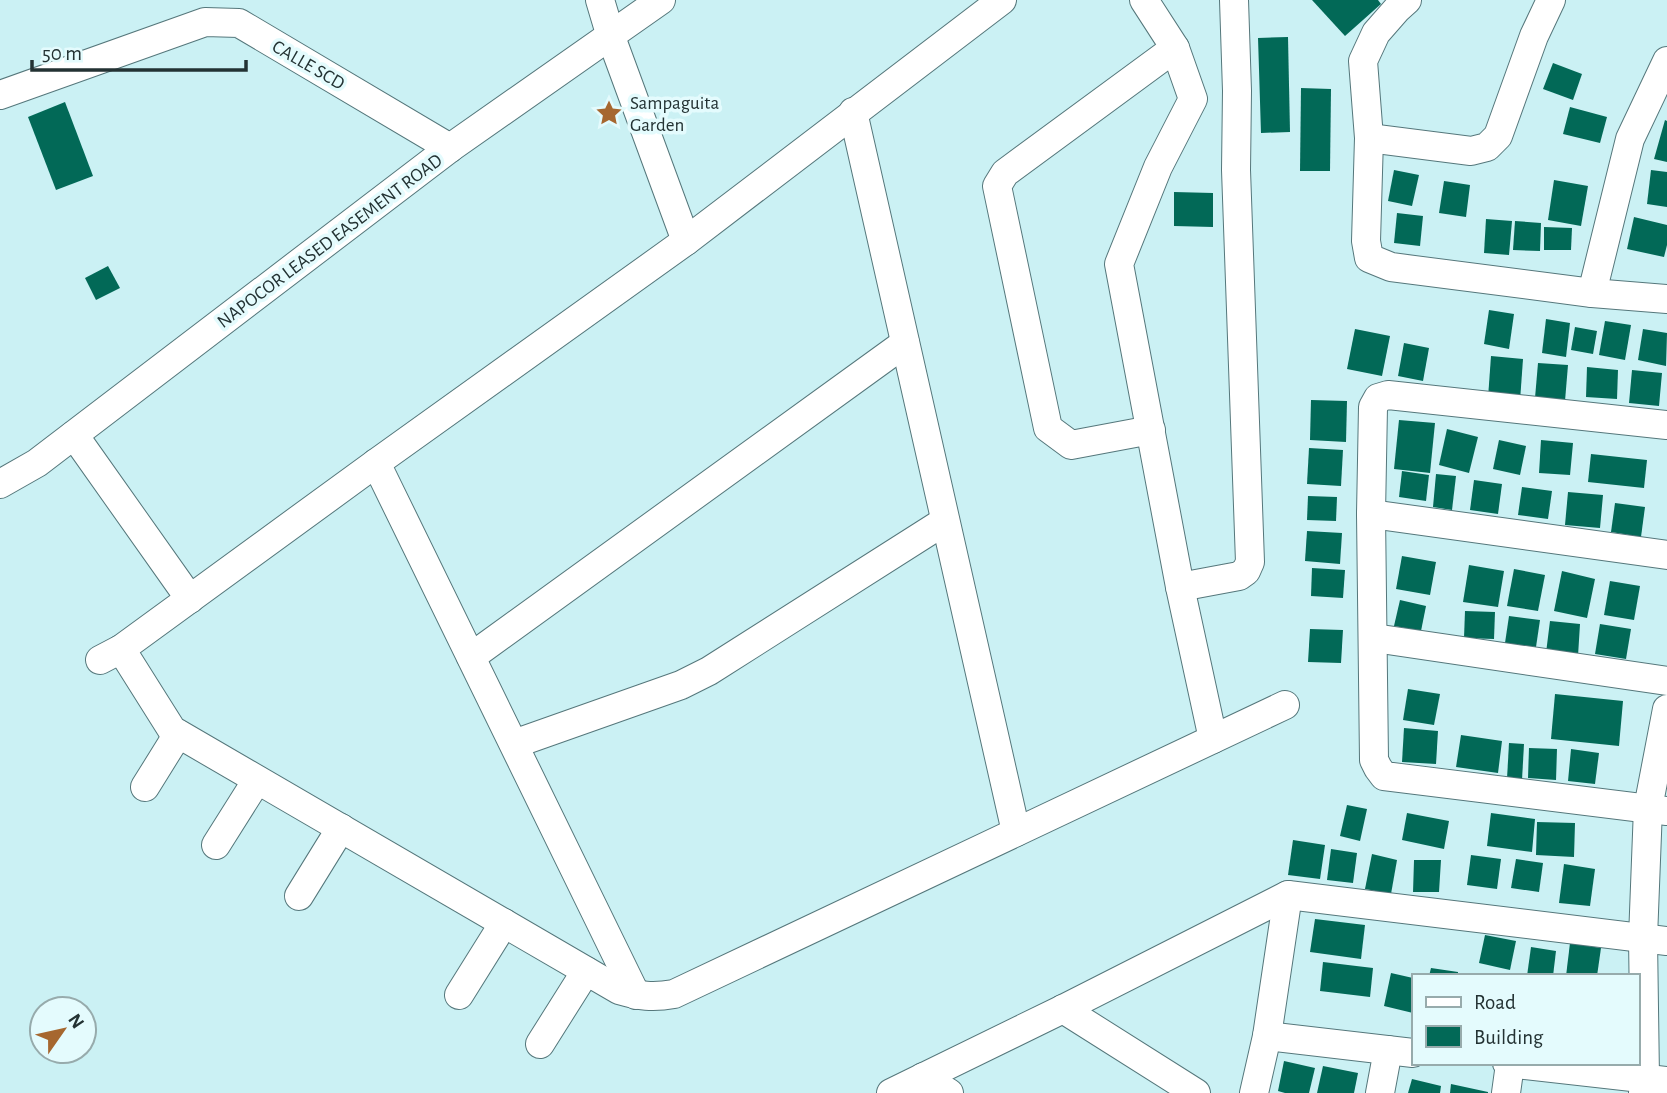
<svg xmlns="http://www.w3.org/2000/svg" width="1667" height="1093" viewBox="0 0 1667 1093" font-family="'Alegreya Sans',sans-serif">
	<style>
		.building { fill: #026957 }
		.lines { fill: none; stroke-linecap: round; stroke-linejoin: round }
		.street-casing { stroke: #55777b; stroke-width: 30 }
		.street { stroke: #fff; stroke-width: 28 }
		.labels { text-anchor: middle; stroke-width: 7; stroke-linejoin: round; paint-order: stroke }
		.street-label { font-size: 19px; fill: #233233; stroke: #e4fbfd }
		.poi-label { font-size: 19px; fill: #233233; stroke: #e4fbfd; text-anchor: start }
	</style>
	<rect width="100%" height="100%" fill="#cbf1f4"/>
	<g class="building">
		<polygon points="1312,0 1378,0 1381,4 1345,36"/>
		<polygon points="1288,37 1290,132 1261,133 1258,38"/>
		<polygon points="1553,63 1582,74 1573,100 1543,89"/>
		<polygon points="1301,88 1331,89 1330,171 1300,171"/>
		<polygon points="65,102 93,176 56,190 28,117"/>
		<polygon points="1570,107 1607,117 1600,143 1563,134"/>
		<polygon points="1665,120 1667,121 1667,162 1654,159"/>
		<polygon points="1394,170 1419,175 1412,206 1388,201"/>
		<polygon points="1651,170 1667,172 1667,207 1647,204"/>
		<polygon points="1554,180 1588,186 1581,226 1548,220"/>
		<polygon points="1444,181 1470,185 1466,217 1439,213"/>
		<polygon points="1174,192 1213,193 1213,227 1174,226"/>
		<polygon points="1397,213 1423,216 1420,246 1394,243"/>
		<polygon points="1634,217 1667,225 1667,245 1664,257 1627,249"/>
		<polygon points="1486,219 1512,221 1509,255 1484,253"/>
		<polygon points="1515,221 1541,223 1540,251 1513,250"/>
		<polygon points="1544,227 1572,228 1571,250 1544,250"/>
		<polygon points="108,266 120,288 96,300 85,278"/>
		<polygon points="1489,310 1514,314 1509,349 1484,344"/>
		<polygon points="1546,319 1570,323 1566,357 1542,353"/>
		<polygon points="1605,321 1631,325 1625,360 1599,355"/>
		<polygon points="1575,327 1597,331 1593,354 1571,350"/>
		<polygon points="1355,329 1390,336 1382,376 1347,369"/>
		<polygon points="1643,329 1667,333 1666,366 1638,360"/>
		<polygon points="1404,343 1429,348 1423,381 1398,376"/>
		<polygon points="1491,356 1523,359 1520,401 1488,398"/>
		<polygon points="1538,363 1568,365 1565,401 1535,398"/>
		<polygon points="1587,367 1618,370 1617,399 1586,397"/>
		<polygon points="1632,370 1662,373 1659,406 1629,403"/>
		<polygon points="1311,400 1347,401 1346,442 1310,440"/>
		<polygon points="1399,420 1435,423 1430,473 1394,469"/>
		<polygon points="1447,429 1478,437 1469,473 1439,465"/>
		<polygon points="1499,440 1526,446 1520,475 1493,469"/>
		<polygon points="1541,440 1573,443 1570,475 1539,473"/>
		<polygon points="1309,448 1343,450 1341,486 1307,484"/>
		<polygon points="1591,454 1647,460 1644,488 1588,482"/>
		<polygon points="1402,471 1429,475 1426,501 1399,497"/>
		<polygon points="1436,474 1456,476 1452,510 1433,507"/>
		<polygon points="1474,480 1502,484 1498,514 1470,510"/>
		<polygon points="1522,487 1552,491 1548,519 1518,515"/>
		<polygon points="1568,492 1603,495 1600,528 1565,525"/>
		<polygon points="1308,496 1337,497 1336,521 1307,520"/>
		<polygon points="1615,503 1645,507 1641,537 1611,532"/>
		<polygon points="1307,531 1342,533 1340,564 1305,561"/>
		<polygon points="1402,556 1436,562 1430,595 1396,589"/>
		<polygon points="1469,565 1504,571 1498,607 1463,602"/>
		<polygon points="1312,568 1345,570 1343,598 1311,596"/>
		<polygon points="1514,569 1545,575 1538,611 1507,606"/>
		<polygon points="1562,571 1595,579 1587,618 1554,611"/>
		<polygon points="1610,581 1640,586 1634,620 1604,615"/>
		<polygon points="1400,600 1426,606 1421,631 1394,626"/>
		<polygon points="1465,611 1495,612 1494,639 1464,638"/>
		<polygon points="1509,616 1540,620 1536,647 1505,643"/>
		<polygon points="1550,621 1580,624 1578,656 1546,653"/>
		<polygon points="1600,624 1631,629 1626,659 1595,654"/>
		<polygon points="1310,629 1343,630 1341,663 1308,662"/>
		<polygon points="1408,689 1440,694 1434,725 1403,720"/>
		<polygon points="1555,694 1623,701 1619,746 1551,739"/>
		<polygon points="1404,728 1438,731 1436,764 1402,762"/>
		<polygon points="1461,735 1502,741 1498,773 1456,767"/>
		<polygon points="1509,743 1524,744 1522,780 1507,779"/>
		<polygon points="1529,748 1557,749 1556,780 1528,778"/>
		<polygon points="1571,749 1599,753 1595,784 1568,781"/>
		<polygon points="1347,805 1367,809 1360,841 1340,836"/>
		<polygon points="1407,813 1449,821 1444,849 1402,840"/>
		<polygon points="1491,813 1535,819 1532,852 1487,846"/>
		<polygon points="1537,822 1575,823 1574,857 1536,855"/>
		<polygon points="1293,840 1325,845 1320,879 1288,875"/>
		<polygon points="1331,849 1357,853 1353,883 1327,880"/>
		<polygon points="1372,854 1397,860 1391,894 1365,889"/>
		<polygon points="1471,855 1501,859 1497,889 1467,885"/>
		<polygon points="1516,859 1543,863 1539,892 1511,888"/>
		<polygon points="1414,860 1441,860 1439,892 1413,892"/>
		<polygon points="1564,864 1595,869 1590,906 1559,903"/>
		<polygon points="1315,919 1365,925 1361,959 1310,952"/>
		<polygon points="1485,935 1516,941 1510,970 1479,963"/>
		<polygon points="1570,943 1601,948 1597,976 1566,976"/>
		<polygon points="1531,947 1556,951 1553,976 1527,976"/>
		<polygon points="1323,962 1373,968 1370,997 1320,991"/>
		<polygon points="1431,968 1458,972 1458,976 1429,976"/>
		<polygon points="1391,973 1413,978 1413,1013 1384,1006"/>
		<polygon points="1284,1061 1315,1068 1309,1093 1285,1093 1278,1091"/>
		<polygon points="1323,1066 1358,1073 1354,1093 1317,1093"/>
		<polygon points="1412,1079 1441,1086 1440,1093 1408,1093"/>
		<polygon points="1451,1084 1488,1092 1488,1093 1450,1093"/>
	</g>
	<g class="lines">
		<g class="street-casing">
			<g id="street">
				<polyline points="600,0 611,37 686,241"/>
				<polyline points="1144,0 1175,48 1193,99 1158,167 1119,264 1180,587 1213,739"/>
				<polyline points="1407,0 1397,9 1376,33 1363,61 1369,138 1366,241 1369,258 1391,267 1592,293 1667,299"/>
				<polyline points="0,95 205,22 239,23 450,148"/>
				<polyline points="853,112 1016,832"/>
				<polyline points="1369,138 1471,151 1487,147 1498,136 1534,36 1551,0"/>
				<polyline points="1592,293 1630,139 1667,61"/>
				<polyline points="1667,425 1388,395 1378,398 1373,407 1371,514 1374,760 1378,768 1384,776 1667,811"/>
				<polyline points="1151,430 1071,445 1048,428 997,186 1005,173 1175,48"/>
				<polyline points="74,435 190,599"/>
				<polyline points="376,463 636,995"/>
				<polyline points="0,484 37,463 450,148 661,0"/>
				<polyline points="1371,514 1667,555"/>
				<polyline points="1180,587 1239,576 1246,571 1250,562 1236,170 1237,91 1234,0"/>
				<polyline points="1374,638 1667,681"/>
				<path d="M121 649 172 730 619 990C640 996 652 998 674 994L1285 705"/>
				<polyline points="471,657 905,343"/>
				<polyline points="100,660 121,649 376,463 686,241 1002,0"/>
				<polyline points="514,744 681,685 709,671 945,521"/>
				<polyline points="145,787 178,734"/>
				<polyline points="216,845 257,780"/>
				<polyline points="299,896 341,828"/>
				<polyline points="459,995 504,923"/>
				<polyline points="1063,1009 1196,1093"/>
				<polyline points="1267,1036 1413,1053"/>
				<polyline points="540,1044 586,971"/>
				<polyline points="1507,1063 1667,1081"/>
				<polyline points="923,1077 949,1093"/>
				<polyline points="891,1093 1063,1009 1288,895 1667,941"/>
				<polyline points="1254,1093 1267,1036 1288,895"/>
				<polyline points="1380,1093 1388,1050"/>
				<polyline points="1506,1093 1510,1064"/>
				<polyline points="1643,1093 1645,1078 1643,938 1648,808 1667,709"/>
			</g>
		</g>
		<use href="#street" class="street"/>
	</g>
	<defs>
		<g id="sight-bare" transform="scale(2.1)"><path d="M0-6L1.8-2.2L6-1.7L2.9 1.2L3.7 5.4L0 3.3L-3.7 5.4L-2.9 1.2L-6-1.7L-1.8-2.2Z" fill="#a6672f" stroke="#e4fbfd" stroke-width="2.5" paint-order="stroke"/></g>
	</defs>
	<g fill-rule="evenodd">
		<use href="#sight-bare" x="609" y="113"/>
	</g>
	<g class="labels">
		<g class="street-label">
			<text transform="translate(309 64) rotate(30)" y="7">CALLE SCD</text>
			<text transform="translate(329 240) rotate(-37)" y="7">NAPOCOR LEASED EASEMENT ROAD</text>
		</g>
		<g class="poi-label">
			<text x="630" y="109">Sampaguita<tspan x="630" dy="22">Garden</tspan></text>
		</g>
	</g>
	<rect x="1412" y="974" width="228" height="91" fill="#e4fbfd" stroke="#97abac" stroke-width="2"/>
	<rect x="1426" y="997" width="35" height="10" fill="#ffffff" stroke="#97abac" stroke-width="2"/>
	<text x="1474" y="1009" font-size="21" fill="#233233">Road</text>
	<rect x="1426" y="1026" width="35" height="21" fill="#026957" stroke="#97abac" stroke-width="2"/>
	<text x="1474" y="1044" font-size="21" fill="#233233">Building</text>
	<g transform="translate(63 1030) rotate(56)"><circle r="33" fill="#e4fbfd" stroke="#97abac" stroke-width="2"/>
	<path d="M0-5L12 26L0 18L-12 26Z" fill="#a6672f"/>
	<text y="-10" font-size="19" font-weight="bold" text-anchor="middle" fill="#233233">N</text>
	</g>
	<path d="M32 60v10h214v-10" fill="none" stroke="#233233" stroke-width="3.5"/>
	<text x="42" y="60" font-size="21" fill="#233233" stroke="#e4fbfd" stroke-width="5" paint-order="stroke">50 m</text>
</svg>
